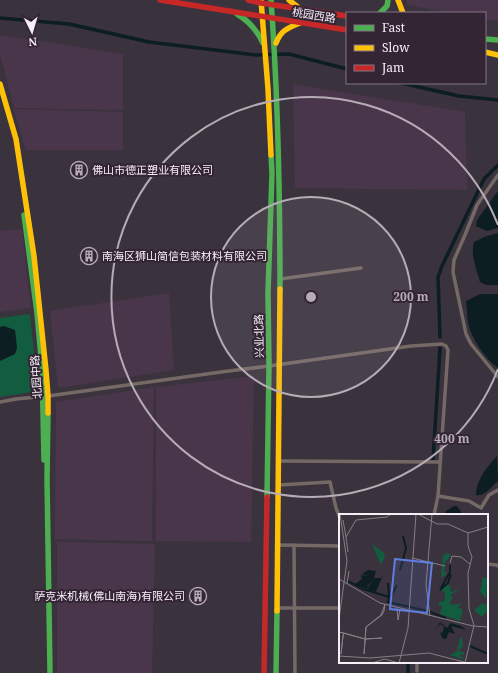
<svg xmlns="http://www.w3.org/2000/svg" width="498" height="673" viewBox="0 0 498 673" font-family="'Noto Serif','Noto Sans SC',serif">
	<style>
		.built { fill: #4a364b }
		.green { fill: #125c3f }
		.water { fill: #0d1e23 }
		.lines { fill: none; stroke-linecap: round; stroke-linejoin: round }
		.canal { stroke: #0d1e23; stroke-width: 3.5 }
		.street { stroke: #756965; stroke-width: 3.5 }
		.fast { stroke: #4caf50; stroke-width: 5.5 }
		.slow { stroke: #ffc107; stroke-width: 5.5 }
		.jam { stroke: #c62828; stroke-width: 5.5 }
		.ring { fill: none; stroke: #b6acb6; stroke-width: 2 }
		.labels { text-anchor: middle; stroke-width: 4; stroke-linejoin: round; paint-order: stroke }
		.street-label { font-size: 11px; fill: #f8eef8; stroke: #342535 }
		.poi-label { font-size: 11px; fill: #f8eef8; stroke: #342535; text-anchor: start }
		.inset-river { fill: none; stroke: #0d1e23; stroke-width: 2 }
		.inset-road { fill: none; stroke: #867d87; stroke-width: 1 }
		.view { fill: #5f7ee2; fill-opacity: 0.15; stroke: #5f7ee2; stroke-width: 2 }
		.inset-edge { fill: none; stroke: #f8eef8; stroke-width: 2 }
		.centre { fill: #b6acb6; stroke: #342535; stroke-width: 2 }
		.ring-label { font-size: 12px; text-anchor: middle; font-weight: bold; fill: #b6acb6; stroke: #342535; stroke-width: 4; stroke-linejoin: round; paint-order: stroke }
	</style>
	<rect width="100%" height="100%" fill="#3a323c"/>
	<g class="built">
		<polygon points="407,0 498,0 498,21 485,19 485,13 451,13 407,5"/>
		<polygon points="0,35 123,54 123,110 14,108 0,54"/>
		<polygon points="293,84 465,112 467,190 295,188"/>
		<polygon points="13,109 123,112 123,150 26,150"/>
		<polygon points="22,229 31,308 0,312 0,231"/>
		<polygon points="169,293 174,370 58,388 50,311"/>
		<polygon points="254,376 251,542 156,541 156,387"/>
		<polygon points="154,387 152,541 55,539 56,402"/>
		<polygon points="57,542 155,544 152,673 57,673"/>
	</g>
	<polygon class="green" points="30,314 38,391 0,397 0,318"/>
	<g class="water">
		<polygon points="498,191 498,228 487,231 476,226 477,220"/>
		<path d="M498 233V285H486L480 282C477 270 470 255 474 242L484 237Z"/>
		<path d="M480 294H498V368C485 358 472 340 468 323 467 316 467 308 466 301Z"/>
		<polygon points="4,326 15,330 17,348 15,354 0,361 0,327"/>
		<path d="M497 456 498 481C492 486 485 497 476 495 476 480 487 467 497 456Z"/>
		<polygon points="454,506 457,506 463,515 444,515 446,511"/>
	</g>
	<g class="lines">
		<g class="canal">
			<polyline points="0,18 69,24 149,42 256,55 289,54 347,69"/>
			<polyline points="401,83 459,96 498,100"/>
			<polyline points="440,337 438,277 442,266 469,210 484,179 498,165"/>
			<polyline points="433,460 440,348"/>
			<polyline points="408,673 408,662"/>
		</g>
		<g class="street">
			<polyline points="498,175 477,205 465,235 454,260 453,272 466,334 471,344 498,377"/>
			<polyline points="280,279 361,268"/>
			<polyline points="0,402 16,399 48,396 221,372 269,366 411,346 442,344 446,346 448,350 438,496 434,515"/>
			<polyline points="279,461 440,462"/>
			<polyline points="279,485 330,482 336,508 340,518"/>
			<polyline points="438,496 469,501 481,508 489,495 498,490"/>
			<polyline points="278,545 340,546"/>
			<polyline points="294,545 295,673"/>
			<polyline points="487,564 496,565 498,566"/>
			<polyline points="277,608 340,608"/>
			<polyline points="417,671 417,662"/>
		</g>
		<g class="fast">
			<path d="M271 0C278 96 280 193 280 289"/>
			<polyline points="380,13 387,6 388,0"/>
			<path d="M237 14C249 21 257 30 263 43"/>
			<polyline points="485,39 498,40"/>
			<polyline points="24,215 37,313 42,368 44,460"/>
			<polyline points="48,413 47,479 50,673"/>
			<polyline points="267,497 269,366 268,293 272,173 271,155"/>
			<polyline points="276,673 277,611"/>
		</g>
		<g class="slow">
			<polyline points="261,0 268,89 271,155"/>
			<polyline points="289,0 299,8"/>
			<polyline points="398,0 403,13"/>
			<path d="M276 43C281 30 288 28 300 23"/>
			<polyline points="485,52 498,55"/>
			<polyline points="0,84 16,139 34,256 46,370 48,396 48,413"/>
			<polyline points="277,611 280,289"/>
		</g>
		<g class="jam">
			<polyline points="160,0 347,30"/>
			<polyline points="248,0 261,3 347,16"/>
			<polyline points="264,673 267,497"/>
		</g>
	</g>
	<circle cx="311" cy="297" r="100" fill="#b6acb6" fill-opacity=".12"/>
	<g class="ring">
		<circle cx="311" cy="297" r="100"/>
		<path d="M498 369A200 200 0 1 1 498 225"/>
	</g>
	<defs>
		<g id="building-ring" transform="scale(0.9)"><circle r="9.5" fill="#342535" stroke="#b6acb6" stroke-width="1.5"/><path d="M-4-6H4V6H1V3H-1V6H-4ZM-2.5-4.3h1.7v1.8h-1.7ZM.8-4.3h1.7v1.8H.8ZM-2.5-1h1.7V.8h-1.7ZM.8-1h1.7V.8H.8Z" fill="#b6acb6"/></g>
	</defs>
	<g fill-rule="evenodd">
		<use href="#building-ring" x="79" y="170"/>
		<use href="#building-ring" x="89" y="256"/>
		<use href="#building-ring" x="198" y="596"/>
	</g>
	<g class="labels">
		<g class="street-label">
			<text transform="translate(314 15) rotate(9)" y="4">桃园西路</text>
			<text transform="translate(259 336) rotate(-91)" y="4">兴业北路</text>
			<text transform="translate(36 377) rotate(-94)" y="4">北园中路</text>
		</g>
		<g class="poi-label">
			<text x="92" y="174">佛山市德正塑业有限公司</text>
			<text x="102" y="260">南海区狮山简信包装材料有限公司</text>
			<text x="185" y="600" text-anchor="end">萨克米机械(佛山南海)有限公司</text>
		</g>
	</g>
	<g transform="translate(339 514)">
		<rect width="149" height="149" fill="#3a323c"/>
		<path d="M33 30 45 39 46 43 42 51ZM109 39 112 41 106 49 105 57 108 60 102 64 104 41ZM144 63 149 65 147 84 141 78ZM108 70 111 72 112 78 121 75 112 81 114 84 110 88 113 91 124 89 120 92 119 94 124 95 121 107 101 100 103 92 99 91 100 88 105 87 106 78 101 76ZM144 89 146 91 149 89V96L143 103 135 96ZM121 124H123L124 132 119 137 125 138V141L120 140 126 146 111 141 118 137Z" fill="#125c3f"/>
		<path d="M29 56 37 57 35 64H42L44 61 37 78 30 76 34 65 30 71 26 72H30L28 75 16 70 23 65 22 61 30 62 23 60ZM101 108 108 114 112 109 122 112 127 116 112 112 116 120 110 118 107 125H104L101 119 104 118 105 112 101 110 97 115Z" fill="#0d1e23"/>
		<path class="inset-river" d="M61 56 67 34 64 22M9 67 24 75 50 83 49 88 89 97M49 69 50 82M101 76 111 58V51M101 76 109 69 112 60M29 77 35 65M52 83 58 71M91 98 107 104M131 132 149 140"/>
		<path class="inset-road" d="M79 0 98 10H109L129 19M4 6 7 23M129 19 149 13M9 38 7 23 17 6 48 3 52 0M73 44 106 52M111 49 113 42 122 43 131 50M0 65 41 89 134 112 149 113M8 70 10 57M46 90 45 97 43 101 27 113 25 140 27 113 42 101ZM58 94 59 106 61 95M91 102 87 71 93 0M0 105 8 47 1 0M0 118 5 119 26 125 43 124 26 125 0 118M5 119 4 122 2 140 4 122ZM0 142 31 144 90 139 129 149M33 149 46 145 59 149M60 149 69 114 77 0M73 149H95M126 149 135 111 130 95 129 59 133 43 129 32V19"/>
		<path class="view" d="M56 45 93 49 88 99 51 95Z"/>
		<rect width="149" height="149" class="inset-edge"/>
	</g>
	<circle cx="311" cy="297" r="6" class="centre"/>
	<g class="ring-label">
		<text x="411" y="301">200 m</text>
		<text x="452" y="443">400 m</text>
	</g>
	<rect x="346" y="12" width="140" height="72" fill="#342535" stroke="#827583"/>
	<rect x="354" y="25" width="20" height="6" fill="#4caf50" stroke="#827583"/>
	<text x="382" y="32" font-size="12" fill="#f8eef8">Fast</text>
	<rect x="354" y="45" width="20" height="6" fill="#ffc107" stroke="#827583"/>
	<text x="382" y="52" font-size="12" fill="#f8eef8">Slow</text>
	<rect x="354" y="65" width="20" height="6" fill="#c62828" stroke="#827583"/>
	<text x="382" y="72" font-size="12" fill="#f8eef8">Jam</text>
	<g transform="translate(32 32) rotate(175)" stroke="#342535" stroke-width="3" paint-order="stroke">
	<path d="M0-3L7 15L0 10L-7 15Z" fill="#f8eef8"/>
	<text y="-6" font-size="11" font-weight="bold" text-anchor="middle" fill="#f8eef8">N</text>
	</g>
</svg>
